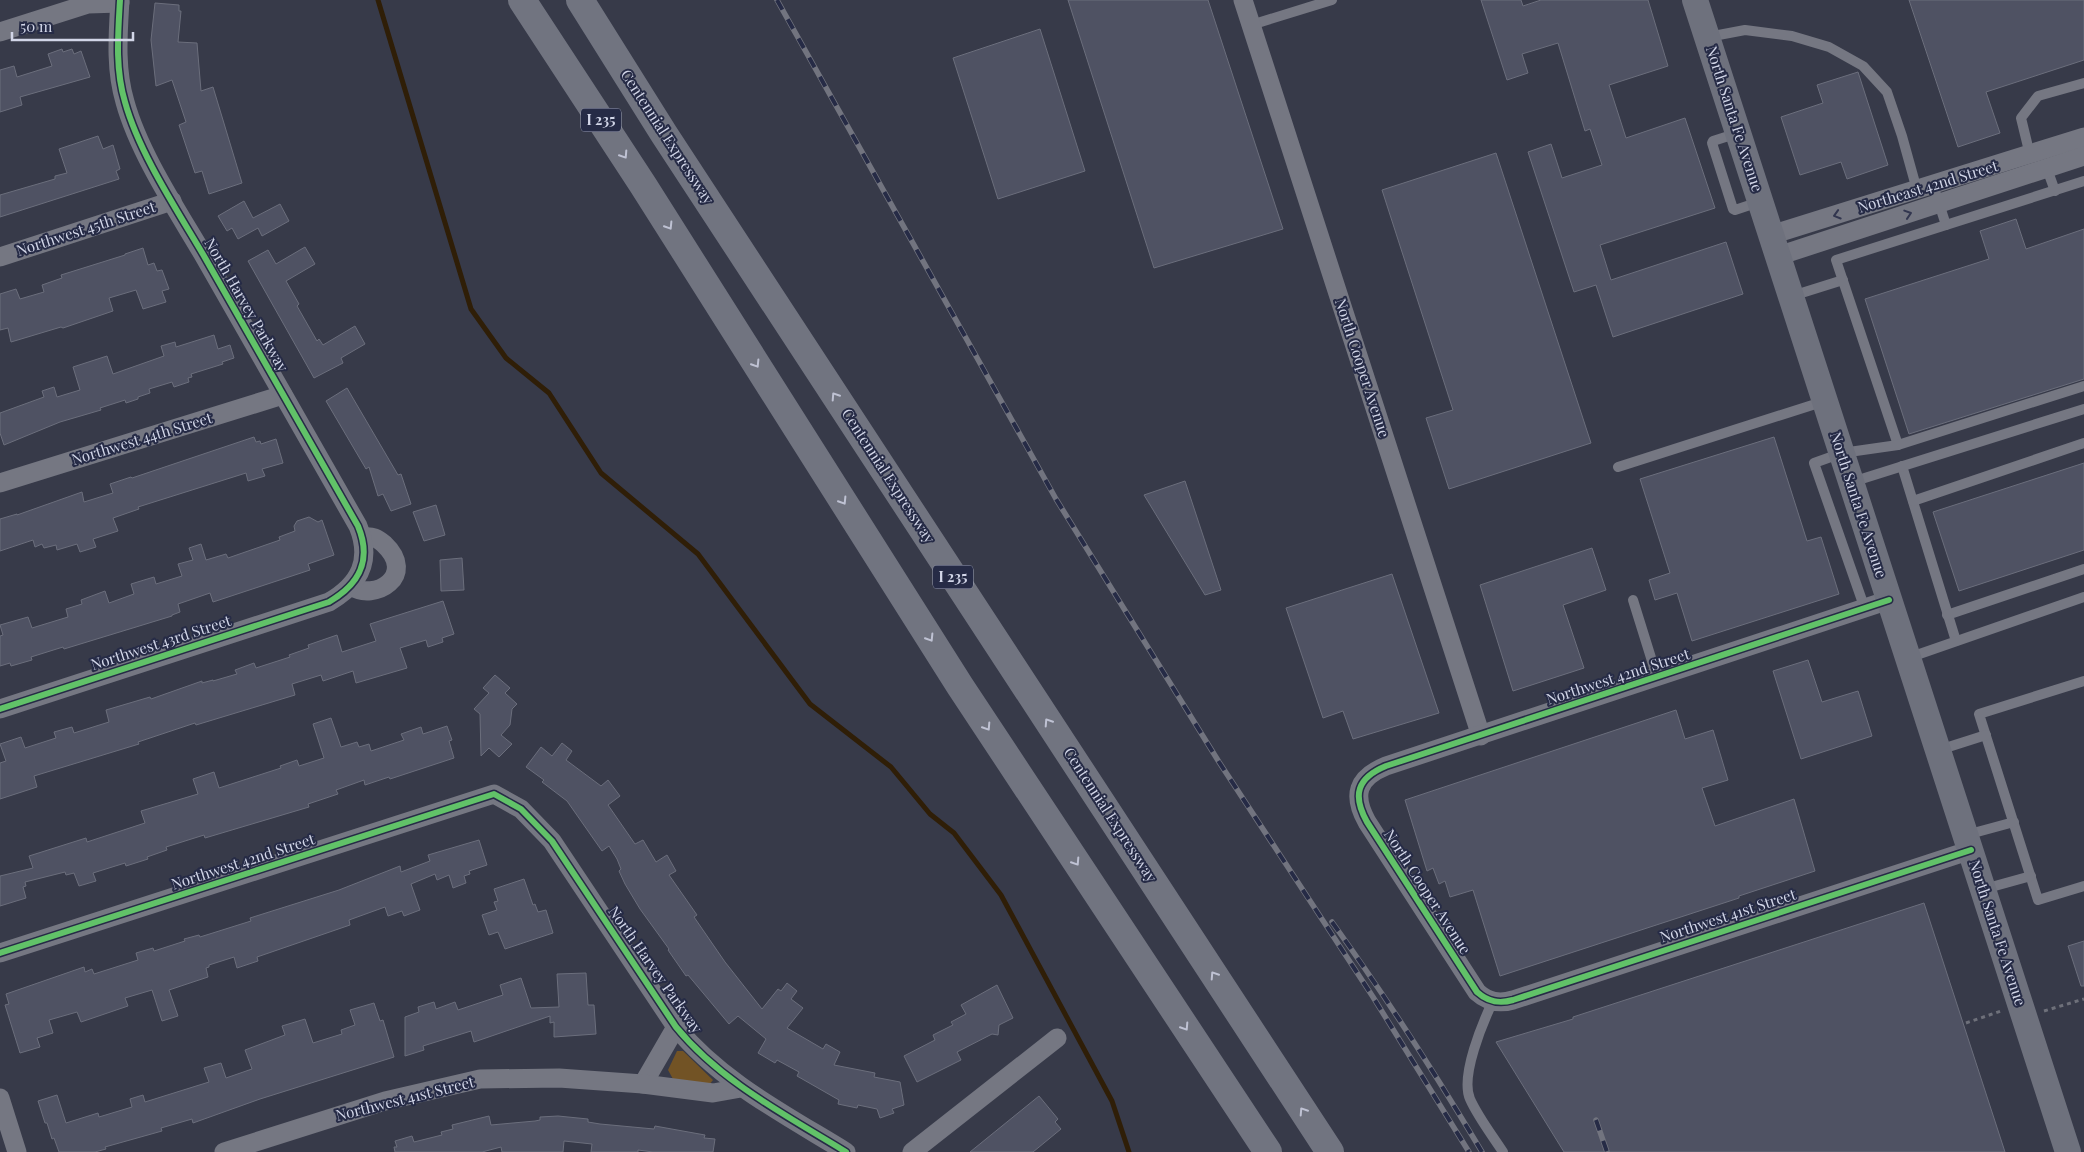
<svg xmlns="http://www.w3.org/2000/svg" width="2084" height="1152" viewBox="0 0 2084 1152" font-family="'Playfair Display',serif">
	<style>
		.green { fill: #725325 }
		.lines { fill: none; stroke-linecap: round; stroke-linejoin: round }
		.stream { stroke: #2f1e07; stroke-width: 5 }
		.building { fill: #4f5263; stroke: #6b6e7c }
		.path { stroke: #6e707a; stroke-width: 3; stroke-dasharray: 4 4; stroke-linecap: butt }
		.lane { stroke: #757782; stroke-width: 10 }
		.street { stroke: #757782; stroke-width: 19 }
		.secondary { stroke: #6e717d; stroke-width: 26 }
		.highway { stroke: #717480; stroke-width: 28 }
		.rail-casing { stroke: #72747f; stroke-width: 5.5 }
		.rail { stroke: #262b46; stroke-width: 4; stroke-dasharray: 11; stroke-linecap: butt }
		.cycleway-casing { stroke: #262b46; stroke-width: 9 }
		.cycleway { stroke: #61c268; stroke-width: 6 }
		.oneway { stroke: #bfc2d3 }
		.oneway2 { stroke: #32364f }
		.labels { text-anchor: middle; stroke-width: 4; stroke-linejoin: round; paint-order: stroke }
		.shield { fill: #262b46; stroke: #9ea3b7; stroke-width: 1 }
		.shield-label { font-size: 14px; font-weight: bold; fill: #d2d6e8 }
		.street-label { font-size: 15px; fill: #d2d6e8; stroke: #262b46 }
	</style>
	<rect width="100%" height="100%" fill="#373a49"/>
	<polygon class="green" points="677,1051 683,1051 713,1080 709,1085 673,1079 668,1070"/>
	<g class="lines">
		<polyline class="stream" points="378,0 471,309 506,358 549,393 601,473 698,554 810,704 891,767 930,814 954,833 1001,895 1112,1101 1129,1152"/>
	</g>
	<g class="building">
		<polygon points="1068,0 1208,0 1283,229 1154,268"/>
		<polygon points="1481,0 1521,0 1523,6 1541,0 1648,0 1668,66 1609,85 1626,138 1685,118 1715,208 1600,245 1611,280 1726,242 1743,294 1613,337 1596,285 1574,292 1528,152 1551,144 1562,178 1602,165 1590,129 1585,131 1558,43 1522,54 1528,73 1507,80"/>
		<polygon points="1909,0 2084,0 2084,60 1986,92 2000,133 1958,147"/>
		<polygon points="155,3 179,5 179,11 181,11 178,42 197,43 201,91 213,87 242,183 209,194 202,171 195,173 179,125 186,122 172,80 156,86 151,40"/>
		<polygon points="1040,29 1085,171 998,199 953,58"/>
		<polygon points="62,49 63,52 72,49 74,54 81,51 90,77 20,97 22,105 0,112 0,70 14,66 17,77 52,66 48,54"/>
		<polygon points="1858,72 1888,165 1847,179 1841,162 1800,175 1781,117 1823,103 1817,85"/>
		<polygon points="98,136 103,149 113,145 120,169 116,171 119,179 0,217 0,195 55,179 55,176 67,173 59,149"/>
		<polygon points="1496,153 1591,443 1449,489 1426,418 1453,410 1382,190"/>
		<polygon points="244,201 253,218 280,204 289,221 262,236 258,228 238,239 232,228 227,231 218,216"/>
		<polygon points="2016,219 2026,249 2084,229 2084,379 1909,434 1865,299 1989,259 1980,231"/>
		<polygon points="305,247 315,264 286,281 299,304 297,306 317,341 319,339 323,345 355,326 365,344 341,358 343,363 314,378 248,261 268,250 276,264"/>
		<polygon points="143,248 148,265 154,263 157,271 162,270 169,289 162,291 166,302 143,309 136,290 109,298 113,311 63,328 61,327 11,342 8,328 0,330 0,294 16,289 20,299 44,292 42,285 62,278 61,275 125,255 125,254"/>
		<polygon points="214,335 218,349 230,345 234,358 222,362 223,364 191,374 192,377 188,378 189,382 174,387 172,382 149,389 150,393 138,397 138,399 126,403 125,400 100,408 101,410 60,422 4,445 0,433 0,413 44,397 42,391 54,387 57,397 80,390 73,367 107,356 113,374 164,356 161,346 175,342 176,347"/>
		<polygon points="347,388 398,475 401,474 411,504 391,511 383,494 378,496 369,467 366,469 326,401"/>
		<polygon points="254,437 256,442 260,441 261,444 276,439 283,463 262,469 265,476 248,481 246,473 138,507 139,509 113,518 118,531 93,539 96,547 80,552 77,544 57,550 56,545 44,548 42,544 35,547 33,540 0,551 0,519 17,514 17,515 82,492 84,502 113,493 110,484 131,477 132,478"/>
		<polygon points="1774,437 1807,541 1821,537 1839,594 1692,641 1677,593 1655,600 1649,580 1670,573 1640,479"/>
		<polygon points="2084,463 2084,550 1959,591 1933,512"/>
		<polygon points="1185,481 1221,590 1205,595 1144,495"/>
		<polygon points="436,505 445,535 424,541 413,512"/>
		<polygon points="309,517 318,522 322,520 334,555 308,564 310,570 213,602 210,593 178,604 180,612 172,615 172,616 64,649 63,647 31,657 32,660 11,666 10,663 0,666 0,636 3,635 0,625 28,617 32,628 68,617 66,609 82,604 81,600 105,591 109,603 134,594 131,584 154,577 156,584 182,576 178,564 193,560 189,548 201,544 206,560 226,554 228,558 280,540 279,537 295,531 294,526 297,521"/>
		<polygon points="1592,548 1606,590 1563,605 1584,668 1513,691 1480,585"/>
		<polygon points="462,558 464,590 441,591 440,560"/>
		<polygon points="1392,574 1439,713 1353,739 1343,711 1323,718 1286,608"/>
		<polygon points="443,601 454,634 442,638 443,642 428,647 426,640 400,648 407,668 356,683 353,671 323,681 321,675 292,684 295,695 196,725 195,723 138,742 139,744 34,776 37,787 0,799 0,763 6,761 0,744 21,737 25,748 56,738 54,732 72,727 74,733 109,722 106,710 150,697 151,699 202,681 202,683 213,680 213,681 237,674 235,670 254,663 256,668 290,657 289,655 309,648 308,645 337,635 342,652 376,641 370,624"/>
		<polygon points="1808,660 1822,702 1858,691 1872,736 1801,759 1773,671"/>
		<polygon points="495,675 510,688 505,693 517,704 512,709 510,725 501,735 512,744 499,757 489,748 481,756 480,714 474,709 489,693 483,688"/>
		<polygon points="1676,710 1685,739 1713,730 1728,780 1702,788 1715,826 1794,799 1815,871 1739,896 1739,898 1500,976 1473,890 1450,897 1445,881 1439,884 1433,868 1427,871 1405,800"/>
		<polygon points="331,718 341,747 357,742 359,747 369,744 371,751 404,740 401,734 421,727 423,734 447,726 452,740 449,741 454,758 390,779 389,777 365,785 364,780 336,790 338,794 308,804 309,807 205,838 204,835 166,847 167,850 147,857 148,859 126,866 125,863 93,873 96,881 79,886 74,873 66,875 65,872 25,882 26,886 23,887 26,898 0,906 0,876 33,868 29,856 86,838 87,842 145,823 141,811 198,794 193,779 214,772 219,788 281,768 280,766 297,760 299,766 324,758 313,724"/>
		<polygon points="562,743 572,751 566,760 601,786 608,780 620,796 608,805 635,844 643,840 656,862 667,855 676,871 669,875 697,915 694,917 725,962 762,1009 778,989 781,991 787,983 797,991 791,999 803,1008 787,1028 823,1049 826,1044 840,1052 834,1065 875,1073 874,1077 900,1082 904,1105 892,1109 894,1113 880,1118 877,1109 858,1105 857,1108 838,1104 839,1100 797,1076 799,1072 777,1060 775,1063 758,1053 766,1039 738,1016 729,1024 688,975 686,976 668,950 669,949 640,909 625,884 619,871 621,869 617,859 609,846 602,851 567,801 542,782 544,780 526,767 541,747 552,756"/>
		<polygon points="479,840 487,865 469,871 470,874 464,876 466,883 453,888 449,875 437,880 435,874 411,884 420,910 404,916 402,911 388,916 385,907 349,920 350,925 257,957 258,961 237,968 234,957 209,965 209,967 206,968 208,977 169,990 178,1016 162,1021 152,990 125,998 128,1006 81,1022 77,1012 49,1020 53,1033 37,1038 40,1047 20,1053 5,1005 9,1004 6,994 84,967 85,972 92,969 94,974 138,960 136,953 153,948 154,951 185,941 184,939 199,935 200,937 251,921 250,918 339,890 400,866 401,872 430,861 428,855"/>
		<polygon points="524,879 533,905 535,904 538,912 546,910 553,933 505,949 498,932 489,935 482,915 497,910 494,902 498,901 494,889"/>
		<polygon points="1924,903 2005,1152 1564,1152 1496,1042 1573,1019 1573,1017"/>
		<polygon points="2084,941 2084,986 2081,986 2068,946"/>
		<polygon points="586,973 588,1005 594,1005 596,1034 554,1037 554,1022 550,1023 550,1016 474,1042 471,1031 423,1046 424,1050 405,1056 405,1017 419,1012 418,1007 434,1002 436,1009 455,1002 458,1010 503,995 500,985 521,978 531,1008 559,1007 557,974"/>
		<polygon points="997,985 1013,1018 999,1025 998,1035 992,1034 957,1052 961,1060 917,1082 904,1056 935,1040 933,1035 953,1025 951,1022 966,1014 961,1005"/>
		<polygon points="374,1003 380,1021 383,1020 394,1057 260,1099 193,1123 192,1119 161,1128 162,1131 105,1147 106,1149 95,1152 59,1152 54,1138 52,1139 47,1123 45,1123 38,1101 57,1095 66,1123 98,1113 99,1117 132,1107 130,1099 143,1095 145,1102 209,1082 204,1068 221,1063 226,1078 252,1069 245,1050 285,1035 282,1026 305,1019 313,1043 342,1034 341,1030 355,1025 350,1010"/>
		<polygon points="1039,1096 1058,1119 1055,1122 1061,1129 1033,1152 970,1152"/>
		<polygon points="489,1116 491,1125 535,1121 540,1120 540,1117 558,1116 588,1119 588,1122 600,1124 654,1129 655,1126 705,1135 704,1138 715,1139 713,1152 653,1152 638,1150 638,1152 591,1152 592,1144 564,1141 563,1152 502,1152 501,1147 482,1152 395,1152 394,1147 397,1147 395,1141 412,1136 414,1142 442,1135 441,1132 453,1129 452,1125"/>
	</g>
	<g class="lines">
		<g class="path">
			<polyline points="2044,1011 2084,999"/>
			<polyline points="1966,1023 2001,1011"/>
		</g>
		<g class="lane">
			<polyline points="1251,25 1332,0"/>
			<polyline points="1708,37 1745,30 1792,36 1829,47 1863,66 1887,92 1902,136 1917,190"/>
			<polyline points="1738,133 1713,141 1712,143 1733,209 1735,210 1759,202"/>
			<polyline points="2030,155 2021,118 2038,96 2084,83"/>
			<polyline points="2046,166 2055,191"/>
			<polyline points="1933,185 1946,225"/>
			<polyline points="1792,296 1843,280"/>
			<polyline points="1898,445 1836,260 2084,181"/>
			<polyline points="1902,466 1956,641"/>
			<polyline points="1618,467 1825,401"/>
			<polyline points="1852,482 2084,409"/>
			<polyline points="1913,501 2084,443"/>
			<polyline points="1633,600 1657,677"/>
			<polyline points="1865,609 1814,463 1842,453 1898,445 2084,386"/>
			<polyline points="1947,615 2084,569"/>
			<polyline points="1908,658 2084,597"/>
			<polyline points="2084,681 1979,714 2038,900 2084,886"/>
			<polyline points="1939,750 1986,735"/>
			<polyline points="1966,835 2014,822"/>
			<polyline points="1984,889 2031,876"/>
			<path d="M1493 1001C1483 1022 1460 1076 1470 1099 1478 1117 1492 1135 1503 1152"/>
		</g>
		<g class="street">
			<polyline points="1243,0 1481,736"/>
			<polyline points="0,32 88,4 120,3"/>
			<polyline points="1771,235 2084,137"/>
			<polyline points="1778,256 2084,156"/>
			<polyline points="0,257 172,201"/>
			<polyline points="0,483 283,395"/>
			<path d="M351 586C374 602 418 576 384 544 377 538 373 536 363 537"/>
			<path d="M1889 600 1386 766C1357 778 1352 795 1367 822L1477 992C1488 1002 1499 1004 1513 1000L1971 850"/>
			<path d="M0 709 329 602C360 584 372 560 358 526 307 436 255 346 204 256 177 210 139 153 125 102 115 69 118 34 120 0"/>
			<path d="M0 953 494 794 521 809 552 841 676 1027C721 1082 786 1115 846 1152"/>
			<polyline points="643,1084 676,1027"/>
			<polyline points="0,1098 17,1152"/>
			<polyline points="224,1152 385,1101 480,1079 559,1078 643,1084 713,1093 741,1088"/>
			<polyline points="912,1152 1057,1038"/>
		</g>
		<polyline class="secondary" points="1695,0 2068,1152"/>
		<g class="highway">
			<polyline points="522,0 643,185 960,686 1268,1152"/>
			<polyline points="580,0 664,134 1330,1152"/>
		</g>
		<g class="rail-casing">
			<g id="rail">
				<polyline points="777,0 1056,499 1219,762 1373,997 1469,1152"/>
				<path d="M1332 922C1386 997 1435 1073 1482 1152"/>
				<polyline points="1596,1120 1607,1152"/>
			</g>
		</g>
		<use href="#rail" class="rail"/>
		<g class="cycleway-casing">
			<g id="cycleway">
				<path d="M1889 600 1386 766C1357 778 1352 795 1367 822L1477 992C1488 1002 1499 1004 1513 1000L1971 850"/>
				<path d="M0 709 329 602C360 584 372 560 358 526 307 436 255 346 204 256 177 210 139 153 125 102 115 69 118 34 120 0"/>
				<path d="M0 953 494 794 521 809 552 841 676 1027C721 1082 786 1115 846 1152"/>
			</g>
		</g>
		<use href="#cycleway" class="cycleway"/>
	</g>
	<defs><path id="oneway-chevron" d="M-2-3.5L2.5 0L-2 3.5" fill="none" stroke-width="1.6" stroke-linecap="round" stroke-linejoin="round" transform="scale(1.25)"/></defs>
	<g class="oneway">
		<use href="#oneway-chevron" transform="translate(624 155) rotate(57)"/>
		<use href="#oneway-chevron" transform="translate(669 226) rotate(58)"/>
		<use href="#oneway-chevron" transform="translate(756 364) rotate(58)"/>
		<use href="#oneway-chevron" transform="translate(835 396) rotate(-123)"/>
		<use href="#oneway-chevron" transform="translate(843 501) rotate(58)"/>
		<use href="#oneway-chevron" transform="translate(930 638) rotate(58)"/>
		<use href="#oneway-chevron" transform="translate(1048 722) rotate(-123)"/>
		<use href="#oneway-chevron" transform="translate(987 727) rotate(57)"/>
		<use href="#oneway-chevron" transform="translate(1076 862) rotate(57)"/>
		<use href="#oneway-chevron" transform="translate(1214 975) rotate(-123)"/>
		<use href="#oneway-chevron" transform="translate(1185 1027) rotate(57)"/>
		<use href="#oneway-chevron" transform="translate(1303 1111) rotate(-123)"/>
	</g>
	<g class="oneway2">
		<use href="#oneway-chevron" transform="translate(1908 214) rotate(-18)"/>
		<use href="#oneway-chevron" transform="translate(1837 215) rotate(163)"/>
	</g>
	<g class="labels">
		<g class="shield">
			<rect x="581" y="108.5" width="40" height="23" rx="4"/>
			<rect x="933" y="565.5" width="40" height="23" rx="4"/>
		</g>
		<g class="shield-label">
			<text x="601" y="125">I 235</text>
			<text x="953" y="582">I 235</text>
		</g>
		<g class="street-label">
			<text transform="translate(1734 119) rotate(72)" y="5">North Santa Fe Avenue</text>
			<text transform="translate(667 137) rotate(57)" y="5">Centennial Expressway</text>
			<text transform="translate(1928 187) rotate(-17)" y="5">Northeast 42nd Street</text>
			<text transform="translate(86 229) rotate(-18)" y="5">Northwest 45th Street</text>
			<text transform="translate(246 305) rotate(60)" y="5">North Harvey Parkway</text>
			<text transform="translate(1362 368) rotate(72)" y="5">North Cooper Avenue</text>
			<text transform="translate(142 439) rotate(-17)" y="5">Northwest 44th Street</text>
			<text transform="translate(888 476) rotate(57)" y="5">Centennial Expressway</text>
			<text transform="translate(1858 505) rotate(72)" y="5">North Santa Fe Avenue</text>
			<text transform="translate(161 643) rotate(-18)" y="5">Northwest 43rd Street</text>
			<text transform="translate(1618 677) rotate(-18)" y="5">Northwest 42nd Street</text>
			<text transform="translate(1110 815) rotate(57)" y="5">Centennial Expressway</text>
			<text transform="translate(243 862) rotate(-18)" y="5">Northwest 42nd Street</text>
			<text transform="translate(1427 892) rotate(57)" y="5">North Cooper Avenue</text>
			<text transform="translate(1728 916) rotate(-18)" y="5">Northwest 41st Street</text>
			<text transform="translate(1997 933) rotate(72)" y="5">North Santa Fe Avenue</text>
			<text transform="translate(655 970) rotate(55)" y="5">North Harvey Parkway</text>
			<text transform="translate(405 1099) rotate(-14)" y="5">Northwest 41st Street</text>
		</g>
	</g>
	<path d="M12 32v8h121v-8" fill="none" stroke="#d2d6e8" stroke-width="2.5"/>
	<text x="20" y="32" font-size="15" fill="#d2d6e8" stroke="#262b46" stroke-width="4" paint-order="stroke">50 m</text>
</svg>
